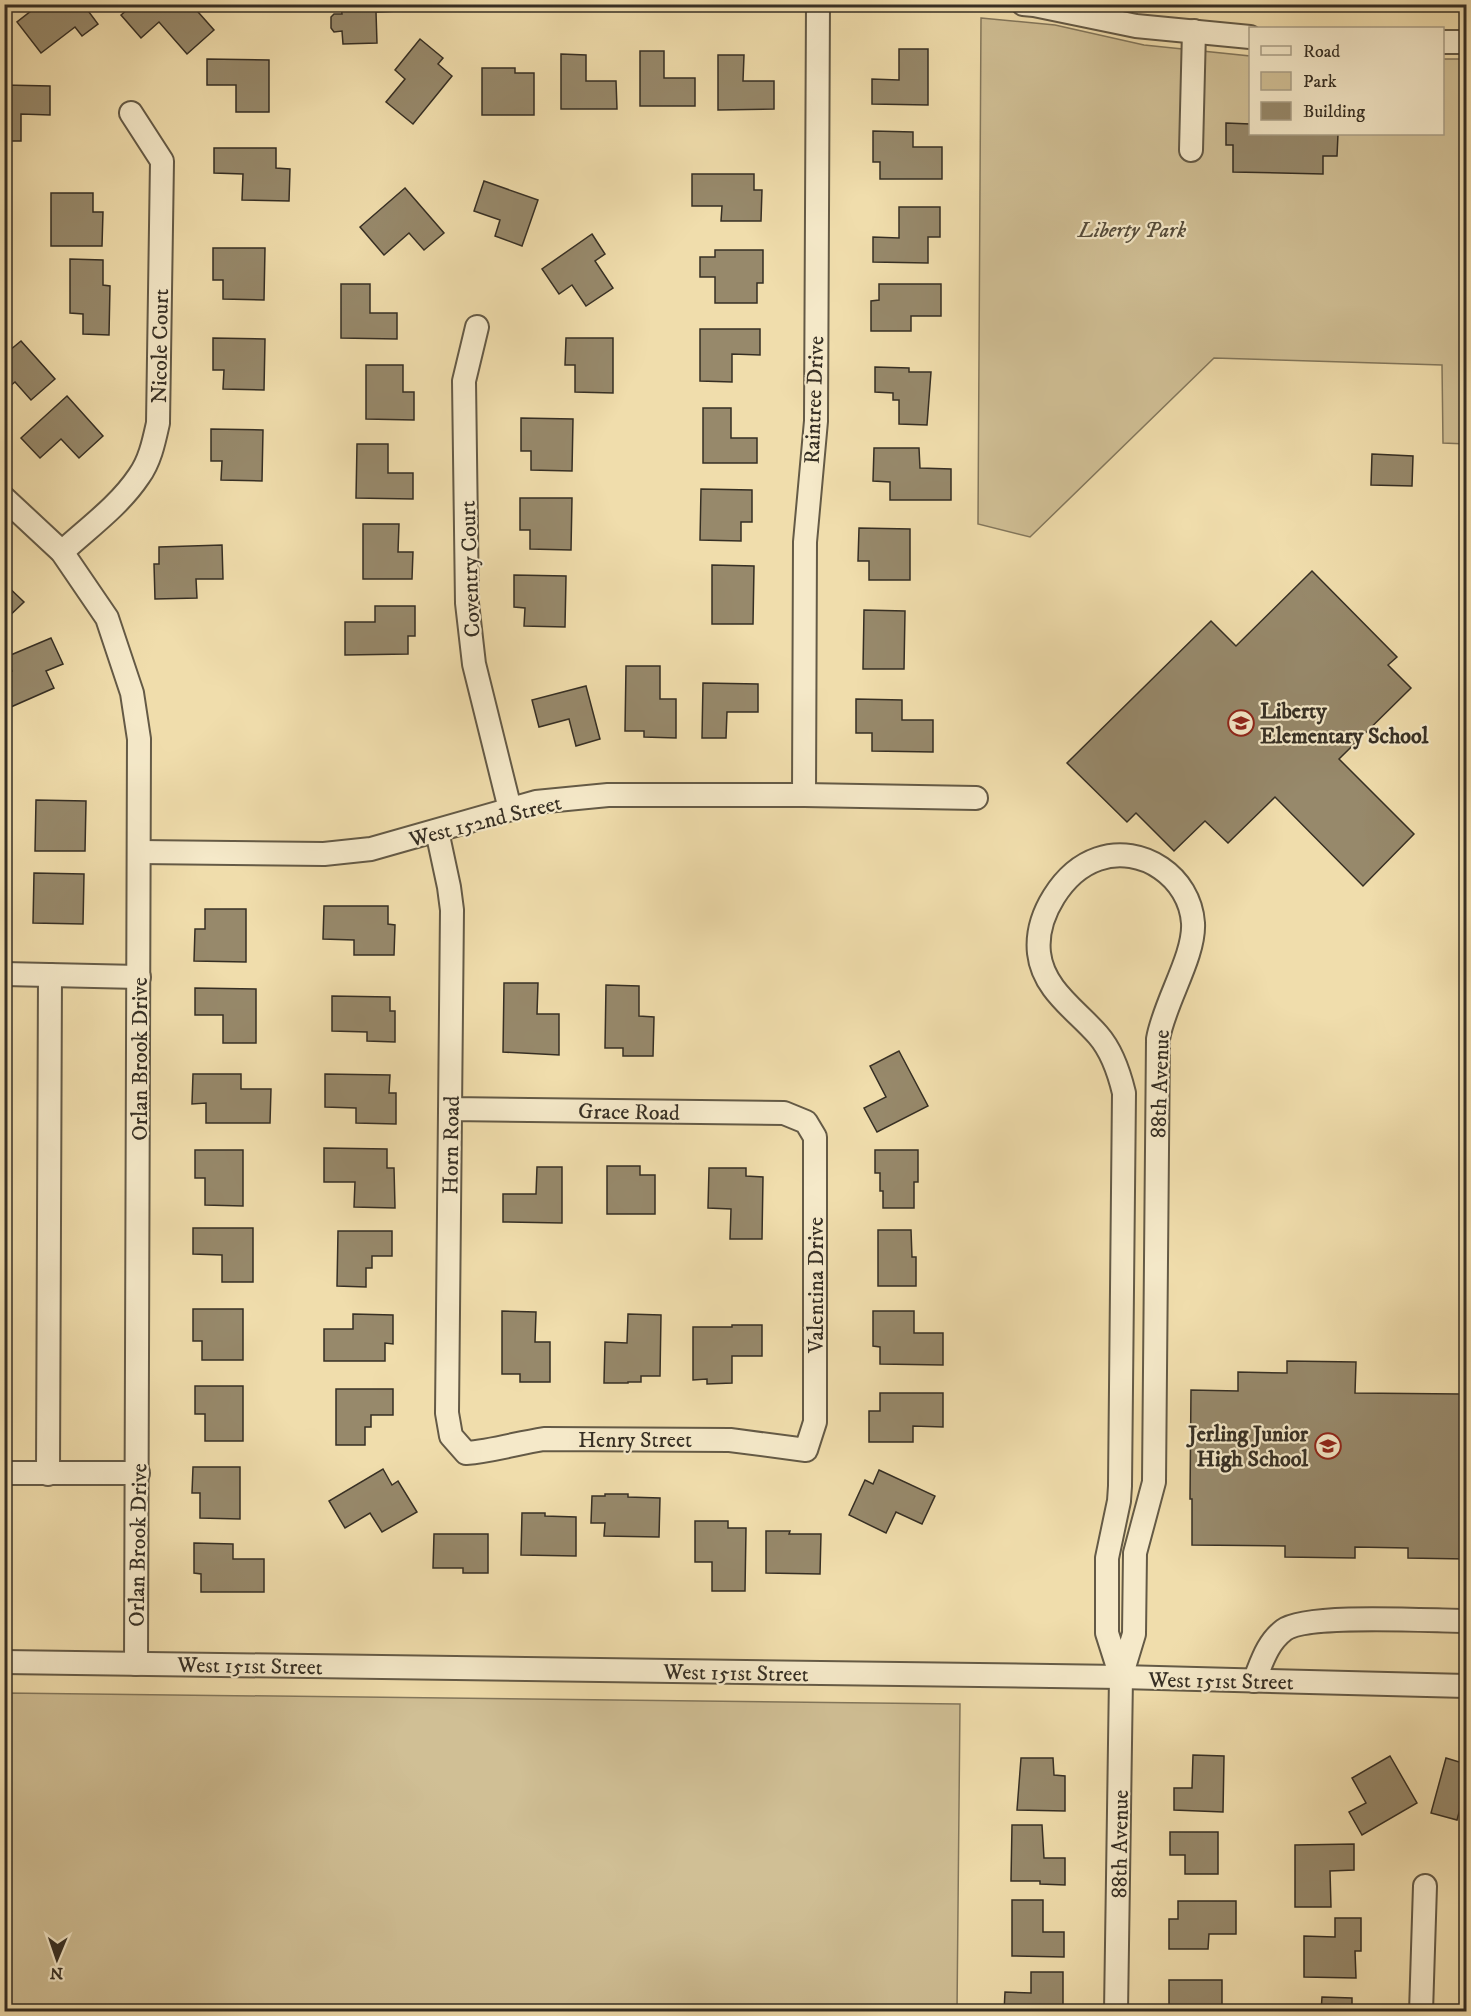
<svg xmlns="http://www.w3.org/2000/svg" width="1471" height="2016" viewBox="0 0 1471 2016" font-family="'IM FELL DW Pica',serif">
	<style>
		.green { fill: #d0bf95; stroke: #83775c; stroke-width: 1.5 }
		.building { fill: #97896b; stroke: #362f24; stroke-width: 1.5 }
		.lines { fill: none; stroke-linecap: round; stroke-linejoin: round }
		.minor-casing { stroke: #645a46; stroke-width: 26 }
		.minor { stroke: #f5e9c9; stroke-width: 22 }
		.labels { text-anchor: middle; stroke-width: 4.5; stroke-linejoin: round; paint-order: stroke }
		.park-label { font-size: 22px; font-style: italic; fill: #554c3b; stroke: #f5e9c9 }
		.street-label { font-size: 22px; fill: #362f24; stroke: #f5e9c9 }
		.poi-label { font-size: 22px; font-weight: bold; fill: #362f24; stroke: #f5e9c9; text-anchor: start }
	</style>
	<rect width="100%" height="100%" fill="#f0ddac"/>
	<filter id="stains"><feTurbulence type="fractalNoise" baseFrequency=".00333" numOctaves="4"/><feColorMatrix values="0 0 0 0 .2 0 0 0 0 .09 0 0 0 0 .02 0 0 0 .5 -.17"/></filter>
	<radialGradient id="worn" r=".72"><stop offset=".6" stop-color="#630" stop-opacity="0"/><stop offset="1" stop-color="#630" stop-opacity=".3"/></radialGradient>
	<g class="green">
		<polygon points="981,18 1055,25 1144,45 1250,56 1250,134 1442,134 1443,59 1466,59 1466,444 1443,443 1442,365 1214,358 1030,537 978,524"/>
		<polygon points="5,1693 960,1704 957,2011 5,2011"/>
	</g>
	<g class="building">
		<polygon points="40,4 83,4 98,24 82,36 75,27 41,53 17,22"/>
		<polygon points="134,4 191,4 214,30 187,54 159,22 141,38 121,15"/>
		<polygon points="341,4 397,4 398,11 376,12 377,43 343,44 342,31 334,32 331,28 331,17 334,14 342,14"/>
		<polygon points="420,39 443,58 438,64 452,76 413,124 386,102 405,79 395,70"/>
		<polygon points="899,49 928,49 928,105 872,104 872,79 899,80"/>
		<polygon points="640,51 664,51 664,78 695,78 695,106 640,106"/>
		<polygon points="561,54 586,55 586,81 616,81 617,109 561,109"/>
		<polygon points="718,55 744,55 743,81 774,81 774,109 718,110"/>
		<polygon points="207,59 269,60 269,112 236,112 236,85 207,85"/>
		<polygon points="482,68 515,68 515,73 534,73 534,115 482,115"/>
		<polygon points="4,85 50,86 50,115 21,114 21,141 4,141"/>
		<polygon points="1226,123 1250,124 1250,134 1338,134 1337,156 1323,156 1323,174 1233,172 1233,145 1226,145"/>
		<polygon points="873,131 913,132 913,147 942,147 942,179 880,179 880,162 873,162"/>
		<polygon points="214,148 276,148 276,168 290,169 289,201 242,200 243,174 214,173"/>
		<polygon points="692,174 754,174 754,190 762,190 761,221 721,221 722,206 692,206"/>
		<polygon points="484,181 538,200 522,246 495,236 500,220 474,211"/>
		<polygon points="405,188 444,233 424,250 409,233 384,255 360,227"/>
		<polygon points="51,193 93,193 93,212 103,212 102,246 51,246"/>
		<polygon points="899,207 940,207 940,237 928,237 928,263 873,262 873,237 899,238"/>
		<polygon points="592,234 605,254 595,261 613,288 586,306 572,285 559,294 542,269"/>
		<polygon points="213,248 265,248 264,300 223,299 223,280 213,280"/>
		<polygon points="715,250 763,250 763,283 757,283 757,303 715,303 715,277 700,277 700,257 715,257"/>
		<polygon points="70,259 103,260 103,285 110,286 109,335 83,334 83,314 70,313"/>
		<polygon points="341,284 370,284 370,313 397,313 397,339 341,338"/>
		<polygon points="879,284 941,284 941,316 911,316 911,331 871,331 871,301 879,300"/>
		<polygon points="700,329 760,329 760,355 732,354 732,382 700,381"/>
		<polygon points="213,338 265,339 264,390 223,389 224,370 213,370"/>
		<polygon points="566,338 613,338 613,393 575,392 575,365 565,365"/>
		<polygon points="21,341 55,379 31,400 15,382 4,391 4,355"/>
		<polygon points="366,365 403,365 403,392 414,392 414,420 366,419"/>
		<polygon points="875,367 909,368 909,372 931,372 927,425 899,424 899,400 893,400 893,393 875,392"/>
		<polygon points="67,396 103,436 79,458 61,439 40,458 21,438"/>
		<polygon points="703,408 731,408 731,438 757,438 757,463 703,463"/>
		<polygon points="521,418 573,419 572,471 531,470 531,451 521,451"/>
		<polygon points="211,429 263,430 262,481 221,480 222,461 211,461"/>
		<polygon points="357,444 388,444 388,473 413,473 413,499 356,498"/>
		<polygon points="874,448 919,448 920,468 951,469 951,500 890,500 890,482 873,481"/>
		<polygon points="1372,454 1413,456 1412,486 1371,485"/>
		<polygon points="701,489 752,490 752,522 741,522 741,541 700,540"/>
		<polygon points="520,498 572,498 571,550 530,549 530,530 520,530"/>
		<polygon points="363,524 399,524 398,552 413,552 412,579 363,579"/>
		<polygon points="859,528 910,529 910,580 869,580 869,561 858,561"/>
		<polygon points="222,545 223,579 196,579 197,598 155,599 154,564 159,564 159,547"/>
		<polygon points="712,565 754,566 753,624 712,624"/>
		<polygon points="1312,571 1397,657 1388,665 1411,688 1339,759 1414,834 1363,886 1275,797 1228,843 1205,821 1174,851 1136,813 1127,822 1067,763 1211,621 1236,646"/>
		<polygon points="514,575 566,576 565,627 524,626 525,608 514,607"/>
		<polygon points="4,583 24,602 4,621"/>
		<polygon points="375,606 415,606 415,636 408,636 408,654 345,655 345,622 375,622"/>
		<polygon points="864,610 905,611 904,669 863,669"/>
		<polygon points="51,638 63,664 46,671 54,688 4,710 4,674 12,671 6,657"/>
		<polygon points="626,666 660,666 660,699 676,699 676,738 644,737 644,731 625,731"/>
		<polygon points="703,683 758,684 758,712 727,712 726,738 702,738"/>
		<polygon points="586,686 600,739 576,746 569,719 539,727 532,700"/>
		<polygon points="856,699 902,700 902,720 933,720 933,752 872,751 872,733 856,733"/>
		<polygon points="36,800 86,801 85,851 35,851"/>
		<polygon points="34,873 84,874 83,924 33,923"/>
		<polygon points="324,906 388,906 388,924 395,925 394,955 354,955 354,940 323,939"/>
		<polygon points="205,909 246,909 246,962 194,961 195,929 205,929"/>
		<polygon points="504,983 538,983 537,1014 559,1014 559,1055 503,1052"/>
		<polygon points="606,985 639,986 639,1016 654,1017 653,1056 623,1056 623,1048 605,1048"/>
		<polygon points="195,988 256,989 256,1043 223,1043 223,1015 195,1015"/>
		<polygon points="332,996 390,997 390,1011 395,1011 395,1042 367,1041 367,1032 332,1031"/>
		<polygon points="4,1033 10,1033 9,1083 4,1083"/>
		<polygon points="899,1051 928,1106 877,1132 864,1108 886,1097 870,1066"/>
		<polygon points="193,1074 241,1074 241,1089 271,1089 270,1123 206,1123 206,1103 192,1104"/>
		<polygon points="325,1074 390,1075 389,1093 396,1093 396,1124 356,1123 356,1108 325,1107"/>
		<polygon points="4,1131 10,1131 9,1181 4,1181"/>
		<polygon points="324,1148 387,1149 387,1168 394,1168 395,1208 354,1207 355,1182 324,1182"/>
		<polygon points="195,1150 243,1150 243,1206 205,1205 205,1178 195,1178"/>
		<polygon points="875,1150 918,1150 918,1182 914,1182 914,1208 883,1208 883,1191 880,1191 880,1173 875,1173"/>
		<polygon points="607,1166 640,1166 640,1175 655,1175 655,1214 607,1214"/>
		<polygon points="537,1167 562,1167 562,1223 503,1222 503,1194 536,1194"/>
		<polygon points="709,1168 746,1168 746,1176 763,1177 762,1239 730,1239 731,1209 708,1208"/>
		<polygon points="193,1228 253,1228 253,1282 222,1282 222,1255 193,1254"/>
		<polygon points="878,1230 911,1230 912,1257 916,1257 916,1286 878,1286"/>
		<polygon points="338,1231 392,1231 392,1256 372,1256 372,1268 366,1268 366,1287 337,1286"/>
		<polygon points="193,1309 243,1309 243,1360 202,1360 202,1341 193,1341"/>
		<polygon points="502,1311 536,1312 535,1342 550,1342 550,1382 520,1382 520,1374 502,1374"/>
		<polygon points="873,1311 914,1311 914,1333 943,1333 943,1365 880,1364 880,1347 873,1346"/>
		<polygon points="353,1314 393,1315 393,1344 385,1343 385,1361 324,1361 324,1329 353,1329"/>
		<polygon points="628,1314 661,1315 660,1376 641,1376 641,1382 628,1382 628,1383 604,1383 605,1342 627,1343"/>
		<polygon points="732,1325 762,1325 762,1356 732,1356 732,1383 707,1384 707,1379 693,1380 693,1327 732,1327"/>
		<polygon points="1287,1361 1356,1362 1355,1393 1460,1394 1461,1365 1466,1365 1466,1559 1408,1558 1408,1548 1355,1547 1355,1558 1285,1557 1285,1546 1192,1545 1192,1499 1190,1499 1191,1390 1238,1391 1238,1372 1287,1373"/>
		<polygon points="195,1386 243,1386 243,1441 205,1441 205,1414 195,1414"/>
		<polygon points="336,1389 393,1389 393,1415 371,1415 371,1427 365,1427 365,1445 336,1445"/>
		<polygon points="880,1393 943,1393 943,1427 913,1426 913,1442 869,1442 869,1411 880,1411"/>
		<polygon points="193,1467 240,1467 240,1519 200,1518 200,1493 192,1493"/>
		<polygon points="383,1469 392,1485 398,1481 417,1512 382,1532 370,1513 345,1528 329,1501"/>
		<polygon points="879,1470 935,1496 922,1524 896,1512 886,1533 849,1515 865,1480 873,1484"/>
		<polygon points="605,1494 628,1494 628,1497 660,1498 659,1537 604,1536 605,1523 591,1523 592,1496 605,1496"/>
		<polygon points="522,1513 545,1513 545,1516 576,1517 576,1556 521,1555"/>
		<polygon points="695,1521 728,1521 728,1528 746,1528 745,1591 712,1591 712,1562 695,1562"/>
		<polygon points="766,1531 790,1531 789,1534 821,1534 820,1574 766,1573"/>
		<polygon points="434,1534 488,1534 488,1573 463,1573 463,1568 433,1568"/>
		<polygon points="194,1543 233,1544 233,1559 264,1559 264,1592 201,1592 201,1574 194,1573"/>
		<polygon points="1193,1755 1224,1756 1223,1812 1174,1810 1174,1788 1192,1788"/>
		<polygon points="1390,1756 1417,1803 1362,1835 1349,1812 1366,1803 1352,1778"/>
		<polygon points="1021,1758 1053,1758 1054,1775 1065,1776 1065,1811 1017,1810"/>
		<polygon points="1446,1758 1466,1764 1466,1799 1463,1798 1457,1820 1431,1813"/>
		<polygon points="1012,1825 1042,1825 1044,1858 1065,1858 1065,1885 1040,1884 1040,1881 1011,1881"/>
		<polygon points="1170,1832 1218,1832 1218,1874 1185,1874 1185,1855 1170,1855"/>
		<polygon points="1354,1844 1354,1870 1330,1871 1331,1907 1295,1907 1295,1845"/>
		<polygon points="1012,1900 1043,1900 1043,1932 1064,1932 1064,1957 1012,1956"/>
		<polygon points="1178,1901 1236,1901 1236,1934 1209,1934 1208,1949 1169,1949 1169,1919 1178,1919"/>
		<polygon points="1335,1918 1361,1918 1361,1951 1355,1951 1356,1978 1304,1977 1304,1936 1335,1937"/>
		<polygon points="1031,1972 1063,1972 1063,2012 1004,2012 1005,1992 1031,1993"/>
		<polygon points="1169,1980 1222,1980 1222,2007 1208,2007 1208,2012 1169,2012"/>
		<polygon points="1322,1997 1352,1998 1352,2012 1321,2012"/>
	</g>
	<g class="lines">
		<g class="minor-casing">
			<g id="minor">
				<polyline points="1023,4 1034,5 1136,26 1250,37"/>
				<polyline points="1442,42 1466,42"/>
				<polyline points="1191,150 1194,31"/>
				<polyline points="477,327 464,381 467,603 474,664 510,809"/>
				<polyline points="4,498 62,552 107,618 132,693 139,739 136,1664"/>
				<path d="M62 552C88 528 119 506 139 476 150 461 154 441 158 423L162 161 131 113"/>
				<polyline points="804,795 805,542 816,421 818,4"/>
				<path d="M437 831 449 887 452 910 447 1413 451 1436 466 1453C492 1451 518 1443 544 1439L730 1440 806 1450 815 1422V1137L806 1122 784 1113 450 1109"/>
				<polyline points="139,852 324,854 371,849 536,802 608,795 804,795 976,798"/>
				<polyline points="4,974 139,977"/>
				<polyline points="4,1473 138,1473"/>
				<polyline points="48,1474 50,975"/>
				<polyline points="4,1662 1121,1677 1466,1686"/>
				<path d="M1254 1681C1262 1662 1267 1643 1284 1630 1307 1613 1432 1621 1466 1621"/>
				<path d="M1116 2012 1121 1677 1134 1634 1135 1553 1154 1482 1158 1039C1164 1003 1195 956 1193 923 1190 877 1142 844 1098 859 1063 871 1035 916 1039 953 1043 989 1075 1009 1098 1035 1112 1051 1119 1072 1124 1093L1120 1486 1119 1501 1107 1558V1633L1121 1677"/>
				<polyline points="1421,2012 1425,1886"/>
			</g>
		</g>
		<use href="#minor" class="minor"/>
	</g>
	<defs>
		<g id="school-ring" transform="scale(1.35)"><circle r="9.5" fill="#f5e9c9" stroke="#8f2418" stroke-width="1.5"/><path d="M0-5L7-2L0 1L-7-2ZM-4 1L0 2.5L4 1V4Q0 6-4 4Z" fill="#8f2418"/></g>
	</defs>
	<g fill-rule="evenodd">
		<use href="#school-ring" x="1241" y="723"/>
		<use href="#school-ring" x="1328" y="1446"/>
	</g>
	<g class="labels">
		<g class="park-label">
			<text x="1132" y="237">Liberty Park</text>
		</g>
		<g class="street-label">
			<text transform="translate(159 346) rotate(-89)" y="8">Nicole Court</text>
			<text transform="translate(813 400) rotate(-88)" y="8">Raintree Drive</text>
			<text transform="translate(469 569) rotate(-92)" y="8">Coventry Court</text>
			<text transform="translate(485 820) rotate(-14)" y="8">West 152nd Street</text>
			<text transform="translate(139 1059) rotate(-90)" y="8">Orlan Brook Drive</text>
			<text transform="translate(1159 1084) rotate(-88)" y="8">88th Avenue</text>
			<text transform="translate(629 1111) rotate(1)" y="8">Grace Road</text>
			<text transform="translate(450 1145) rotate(-89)" y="8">Horn Road</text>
			<text transform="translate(815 1285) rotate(-90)" y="8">Valentina Drive</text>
			<text x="635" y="1447">Henry Street</text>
			<text transform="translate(137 1545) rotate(-89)" y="8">Orlan Brook Drive</text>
			<text transform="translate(250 1665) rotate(1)" y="8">West 151st Street</text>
			<text transform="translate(736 1672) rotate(1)" y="8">West 151st Street</text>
			<text transform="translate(1221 1680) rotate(1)" y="8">West 151st Street</text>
			<text transform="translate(1119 1844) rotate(-89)" y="8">88th Avenue</text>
		</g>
		<g class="poi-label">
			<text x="1260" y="718">Liberty<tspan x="1260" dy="25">Elementary School</tspan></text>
			<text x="1308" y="1441" text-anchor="end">Jerling Junior<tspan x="1308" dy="25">High School</tspan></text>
		</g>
	</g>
	<rect width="1471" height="2016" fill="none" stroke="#f0ddac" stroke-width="24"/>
	<rect x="6" y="6" width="1459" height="2004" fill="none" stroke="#362f24" stroke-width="3"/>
	<rect x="12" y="12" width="1447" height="1992" fill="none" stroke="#362f24" stroke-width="1.5"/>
	<rect x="1249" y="27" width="195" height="108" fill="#f5e9c9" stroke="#a99f87" stroke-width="1.5"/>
	<rect x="1261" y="46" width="30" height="9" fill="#f5e9c9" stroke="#a99f87" stroke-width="1.5"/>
	<text x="1303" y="57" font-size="18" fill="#362f24">Road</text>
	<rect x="1261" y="72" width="30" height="18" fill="#d0bf95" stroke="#a99f87" stroke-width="1.5"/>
	<text x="1303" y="87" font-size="18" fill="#362f24">Park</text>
	<rect x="1261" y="102" width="30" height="18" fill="#97896b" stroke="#a99f87" stroke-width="1.5"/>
	<text x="1303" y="117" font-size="18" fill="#362f24">Building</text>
	<g transform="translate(57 1959) rotate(182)" stroke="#f5e9c9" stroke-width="4.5" paint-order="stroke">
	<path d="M0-4.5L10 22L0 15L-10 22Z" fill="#362f24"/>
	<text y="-9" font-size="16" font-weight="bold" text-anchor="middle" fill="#362f24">N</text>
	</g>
	<rect width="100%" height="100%" filter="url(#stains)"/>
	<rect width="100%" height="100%" fill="url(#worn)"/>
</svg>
